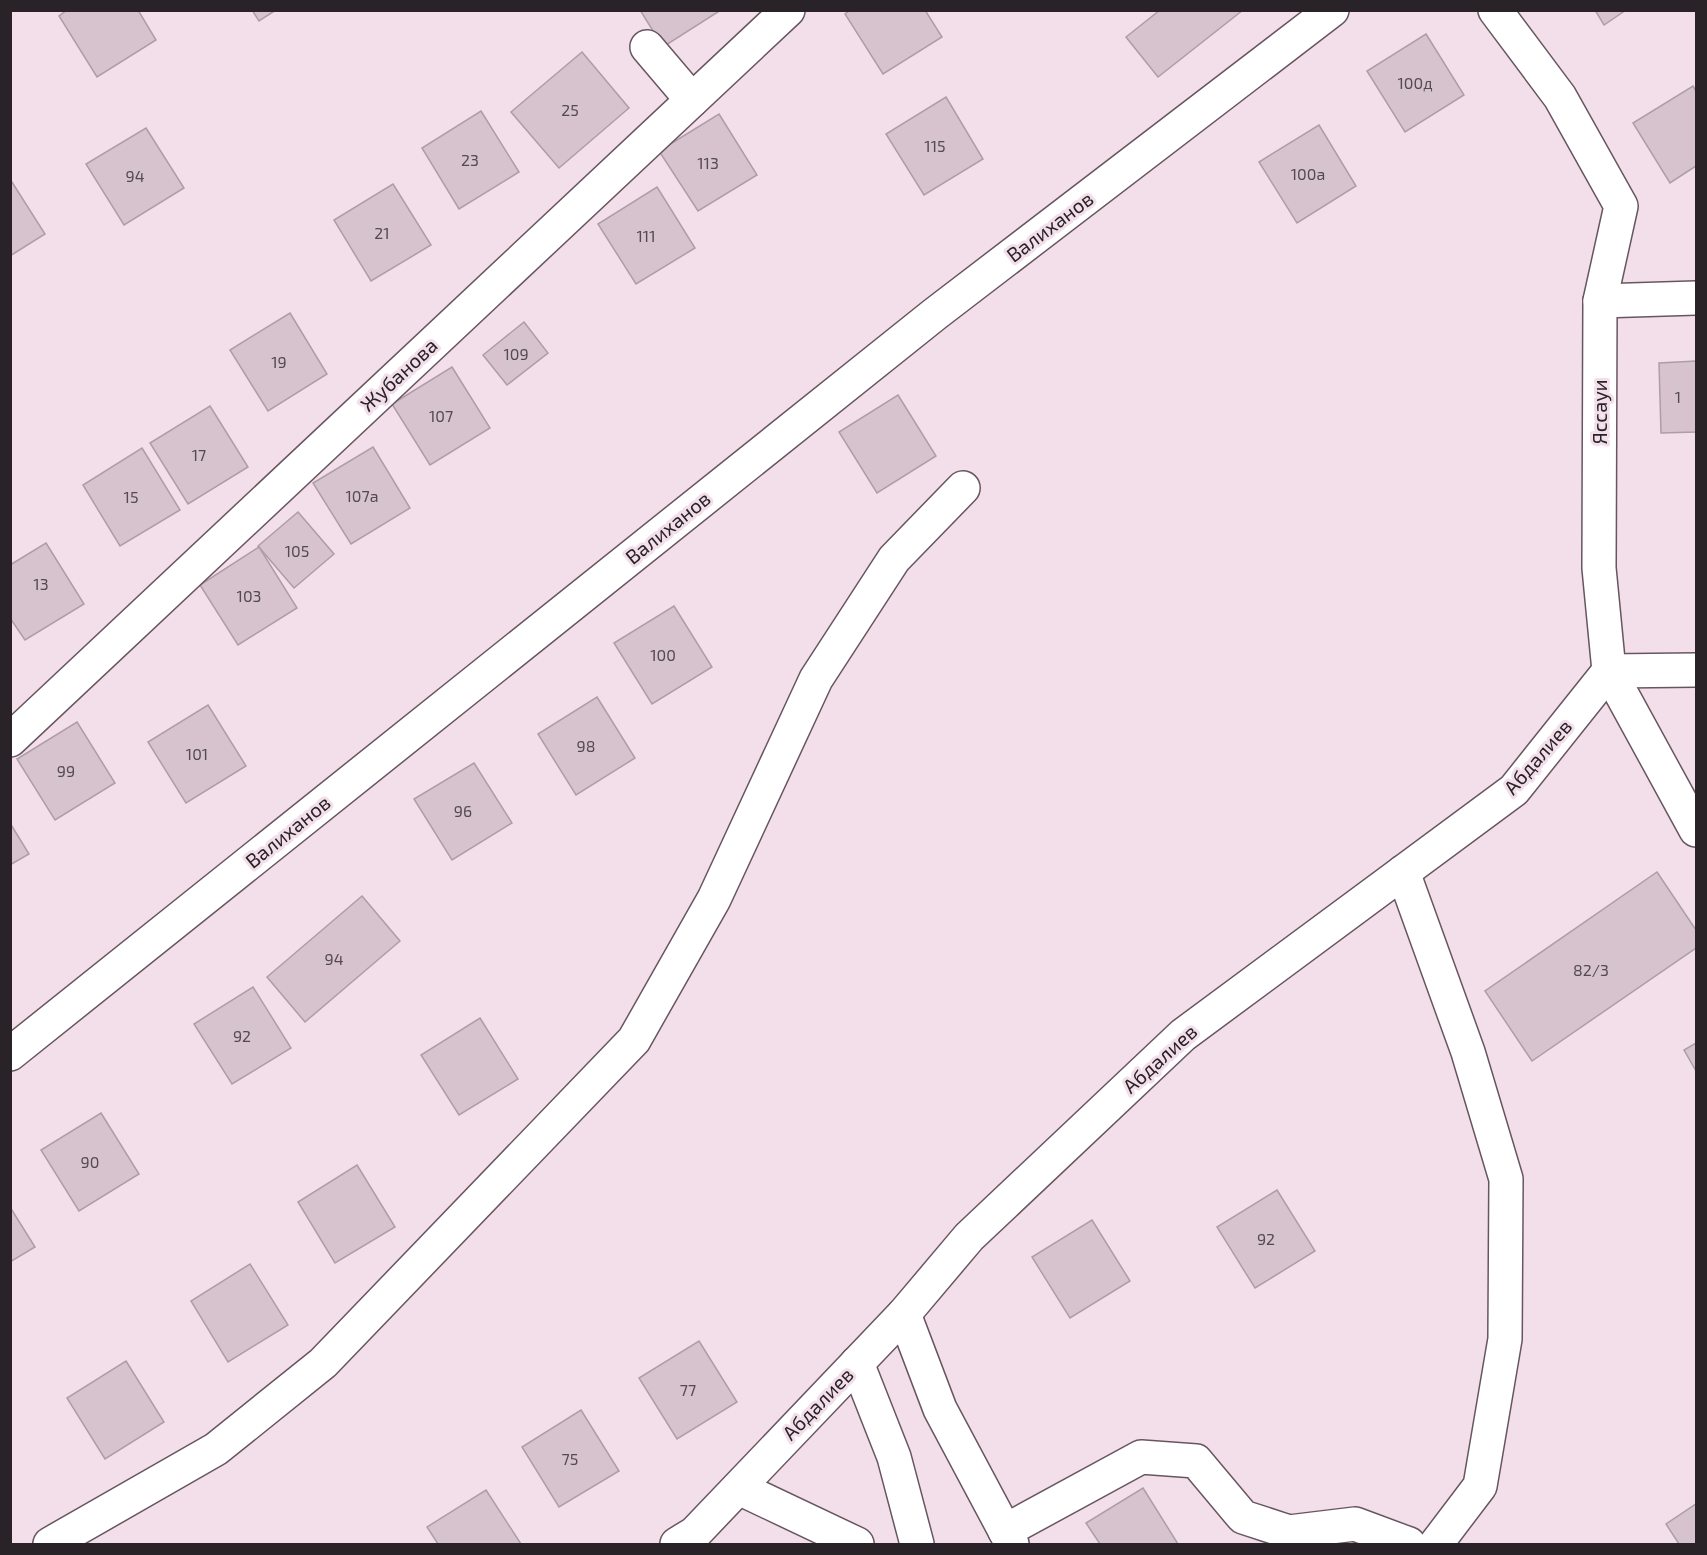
<svg xmlns="http://www.w3.org/2000/svg" width="1707" height="1555" viewBox="0 0 1707 1555" font-family="'Exo 2',sans-serif">
	<style>
		.building { fill: #d6c3ce; stroke: #ae9ca6; stroke-width: 1.5 }
		.lines { fill: none; stroke-linecap: round; stroke-linejoin: round }
		.minor-casing { stroke: #675660; stroke-width: 36 }
		.minor { stroke: #fff; stroke-width: 33 }
		.labels { text-anchor: middle; stroke-width: 6; stroke-linejoin: round; paint-order: stroke }
		.number-label { font-size: 16px; fill: #544a50 }
		.street-label { font-size: 20px; fill: #292226; stroke: #f3dfea }
	</style>
	<rect width="100%" height="100%" fill="#f3dfea"/>
	<g class="building">
		<polygon points="67,10 138,10 156,40 97,77 59,16"/>
		<polygon points="252,10 276,10 259,21"/>
		<polygon points="640,10 721,10 663,47"/>
		<polygon points="850,10 925,10 942,37 883,74 845,14"/>
		<polygon points="1160,10 1243,10 1158,77 1126,37"/>
		<polygon points="1595,10 1626,10 1604,25"/>
		<polygon points="1426,34 1464,95 1405,132 1367,71"/>
		<polygon points="582,52 629,108 559,168 511,112"/>
		<polygon points="1693,86 1696,91 1696,166 1670,183 1633,123"/>
		<polygon points="946,97 983,159 924,195 886,134"/>
		<polygon points="481,111 519,172 459,209 422,148"/>
		<polygon points="719,114 757,175 698,211 659,151"/>
		<polygon points="1319,125 1356,186 1297,223 1259,162"/>
		<polygon points="146,128 184,188 124,225 86,164"/>
		<polygon points="10,179 45,234 10,256"/>
		<polygon points="393,184 431,245 371,281 334,220"/>
		<polygon points="657,187 695,248 636,284 598,224"/>
		<polygon points="290,313 327,374 268,411 230,350"/>
		<polygon points="524,322 548,353 507,385 483,355"/>
		<polygon points="1696,361 1696,432 1661,433 1659,363"/>
		<polygon points="452,367 490,428 430,465 392,404"/>
		<polygon points="898,395 936,456 877,493 839,432"/>
		<polygon points="210,406 248,467 188,504 150,443"/>
		<polygon points="373,447 410,508 351,544 313,483"/>
		<polygon points="142,448 180,510 120,546 83,485"/>
		<polygon points="298,512 334,554 294,588 258,546"/>
		<polygon points="46,543 84,604 25,640 10,618 10,565"/>
		<polygon points="259,547 297,608 238,645 200,585"/>
		<polygon points="674,606 712,667 652,704 614,643"/>
		<polygon points="597,697 635,758 576,795 538,734"/>
		<polygon points="208,705 246,766 186,803 148,742"/>
		<polygon points="77,722 115,783 55,820 17,759"/>
		<polygon points="474,763 512,823 452,860 414,799"/>
		<polygon points="10,823 29,854 10,865"/>
		<polygon points="1657,872 1696,930 1696,948 1532,1061 1485,991"/>
		<polygon points="362,896 400,941 305,1022 267,977"/>
		<polygon points="253,987 291,1048 232,1084 194,1024"/>
		<polygon points="480,1018 518,1079 459,1115 421,1055"/>
		<polygon points="1696,1043 1696,1071 1684,1050"/>
		<polygon points="101,1113 139,1174 79,1211 41,1150"/>
		<polygon points="357,1165 395,1227 335,1263 298,1202"/>
		<polygon points="1277,1190 1315,1251 1255,1288 1217,1227"/>
		<polygon points="10,1207 35,1247 10,1262"/>
		<polygon points="1092,1220 1130,1281 1070,1318 1032,1257"/>
		<polygon points="250,1264 288,1325 228,1362 191,1301"/>
		<polygon points="699,1341 737,1402 677,1439 639,1378"/>
		<polygon points="126,1361 164,1422 105,1459 67,1398"/>
		<polygon points="581,1410 619,1471 559,1507 522,1447"/>
		<polygon points="1143,1488 1178,1544 1100,1544 1086,1523"/>
		<polygon points="486,1490 521,1544 438,1544 427,1527"/>
		<polygon points="1696,1504 1696,1544 1679,1544 1666,1524"/>
	</g>
	<g class="lines">
		<g class="minor-casing">
			<g id="minor">
				<polyline points="1495,10 1560,97 1621,206 1600,301 1599,568 1609,671 1696,830"/>
				<polyline points="647,47 692,100"/>
				<polyline points="1600,301 1696,298"/>
				<polyline points="10,740 788,10"/>
				<polyline points="1403,872 1468,1052 1506,1179 1505,1339 1480,1486 1436,1544"/>
				<polyline points="10,1054 935,314 1332,10"/>
				<polyline points="904,1314 940,1409 1012,1544"/>
				<polyline points="857,1363 894,1457 917,1544"/>
				<polyline points="739,1488 857,1544"/>
				<polyline points="1005,1531 1141,1457 1196,1461 1243,1517 1289,1532 1355,1524 1409,1544"/>
				<polyline points="50,1544 216,1449 323,1363 634,1040 714,899 816,679 894,559 963,488"/>
				<polyline points="677,1544 695,1533 904,1314 969,1237 1183,1035 1514,790 1609,671 1696,670"/>
			</g>
		</g>
		<use href="#minor" class="minor"/>
	</g>
	<g class="labels">
		<g class="number-label">
			<text x="1415" y="89">100д</text>
			<text x="570" y="116">25</text>
			<text x="935" y="152">115</text>
			<text x="470" y="166">23</text>
			<text x="708" y="169">113</text>
			<text x="1308" y="180">100а</text>
			<text x="135" y="182">94</text>
			<text x="382" y="239">21</text>
			<text x="646" y="242">111</text>
			<text x="516" y="360">109</text>
			<text x="279" y="368">19</text>
			<text x="1678" y="403">1</text>
			<text x="441" y="422">107</text>
			<text x="199" y="461">17</text>
			<text x="362" y="502">107а</text>
			<text x="131" y="503">15</text>
			<text x="297" y="557">105</text>
			<text x="41" y="590">13</text>
			<text x="249" y="602">103</text>
			<text x="663" y="661">100</text>
			<text x="586" y="752">98</text>
			<text x="197" y="760">101</text>
			<text x="66" y="777">99</text>
			<text x="463" y="817">96</text>
			<text x="334" y="965">94</text>
			<text x="1591" y="976">82/3</text>
			<text x="242" y="1042">92</text>
			<text x="90" y="1168">90</text>
			<text x="1266" y="1245">92</text>
			<text x="688" y="1396">77</text>
			<text x="570" y="1465">75</text>
		</g>
		<g class="street-label">
			<text transform="translate(1050 227) rotate(-37)" y="7">Валиханов</text>
			<text transform="translate(399 375) rotate(-43)" y="7">Жубанова</text>
			<text transform="translate(1600 412) rotate(-90)" y="7">Яссауи</text>
			<text transform="translate(668 528) rotate(-39)" y="7">Валиханов</text>
			<text transform="translate(1538 757) rotate(-49)" y="7">Абдалиев</text>
			<text transform="translate(288 832) rotate(-39)" y="7">Валиханов</text>
			<text transform="translate(1160 1059) rotate(-42)" y="7">Абдалиев</text>
			<text transform="translate(818 1404) rotate(-46)" y="7">Абдалиев</text>
		</g>
	</g>
	<rect width="1707" height="1555" fill="none" stroke="#292226" stroke-width="24"/>
</svg>
